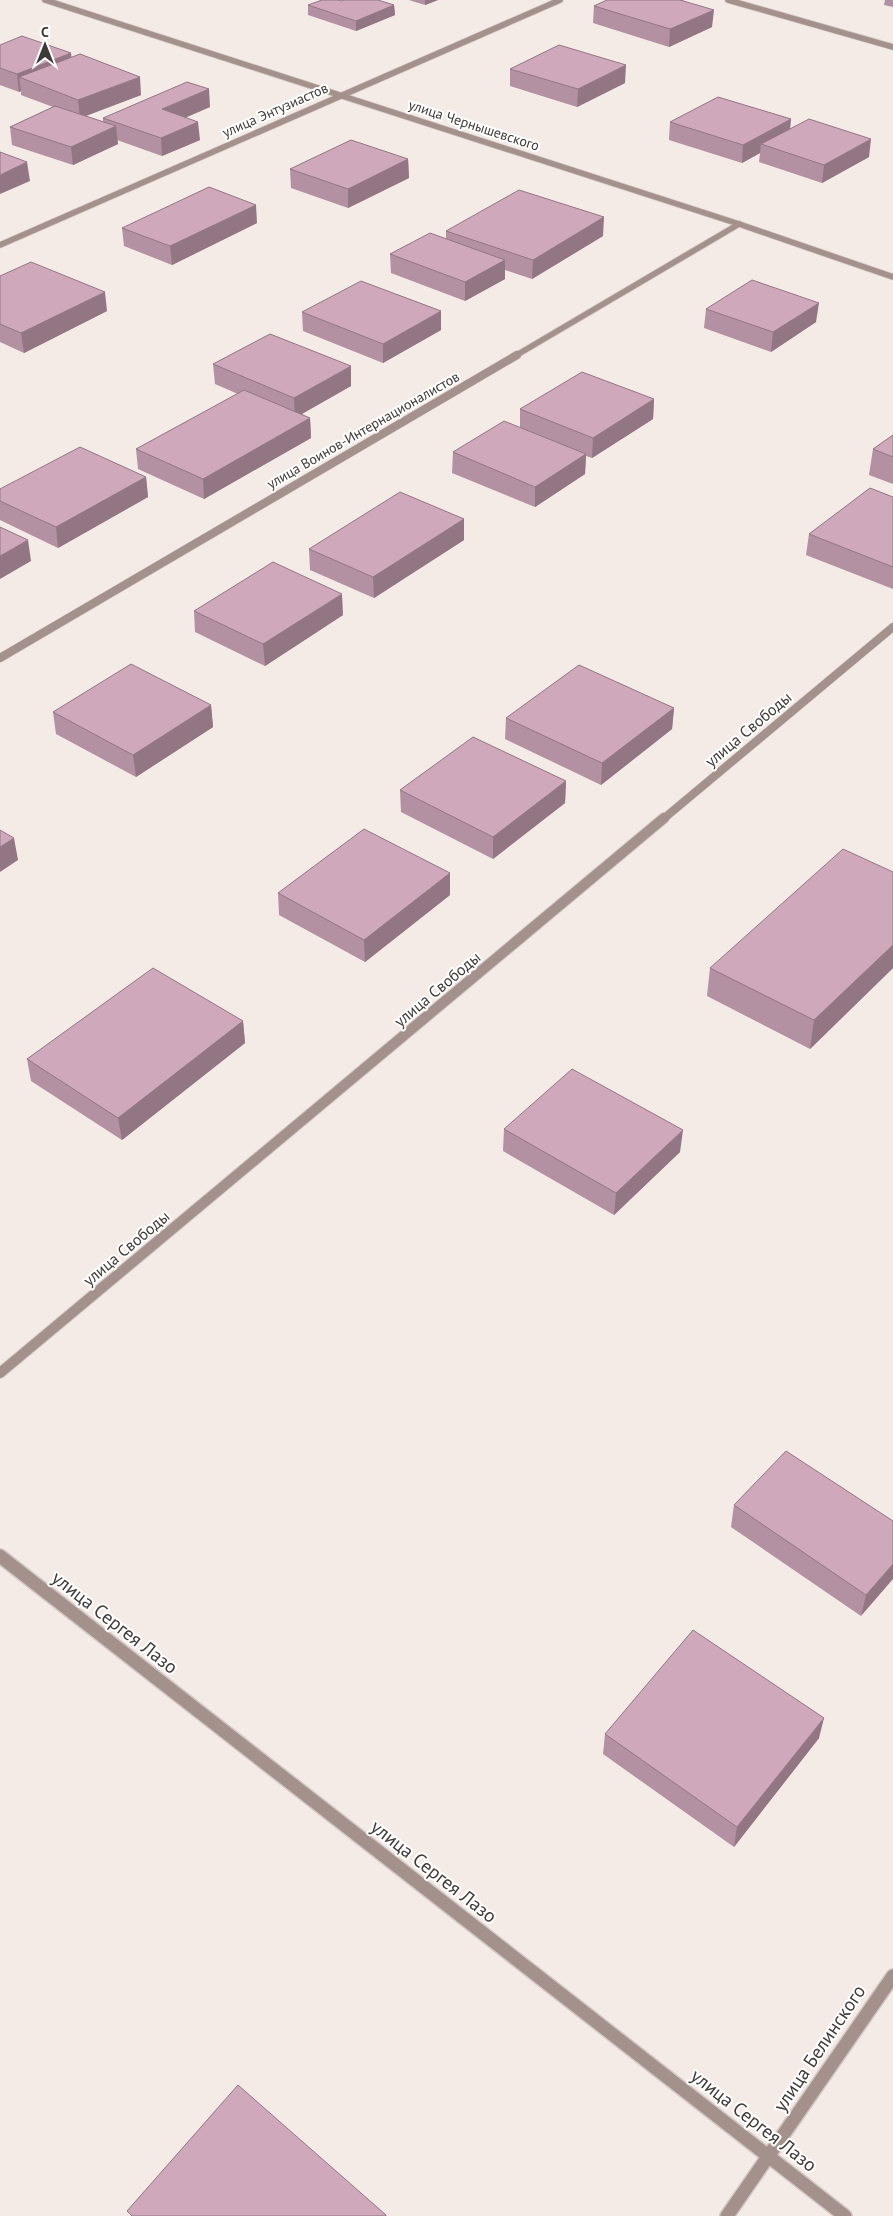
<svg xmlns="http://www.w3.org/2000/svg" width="893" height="2216" viewBox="0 0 893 2216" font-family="'PT Sans',sans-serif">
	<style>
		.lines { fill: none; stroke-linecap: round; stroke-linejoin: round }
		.minor-far3-casing { stroke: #d0c7c3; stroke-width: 7 }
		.minor-far2-casing { stroke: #d0c7c3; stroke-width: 9 }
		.minor-far1-casing { stroke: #d0c7c3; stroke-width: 12 }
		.minor-casing { stroke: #d0c7c3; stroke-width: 16 }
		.minor-far3 { stroke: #a4918b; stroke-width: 5.5 }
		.minor-far2 { stroke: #a4918b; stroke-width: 8 }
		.minor-far1 { stroke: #a4918b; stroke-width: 10 }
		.minor { stroke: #a4918b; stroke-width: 13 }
		.wall { fill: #b390a2 }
		.shaded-wall { fill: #927684 }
		.building { fill: #d0a8bc; stroke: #927684 }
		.labels { text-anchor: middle; stroke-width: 4; stroke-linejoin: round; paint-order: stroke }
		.far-street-label { font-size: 14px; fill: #3e3a38; stroke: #fff }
		.street-label { font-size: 16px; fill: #3e3a38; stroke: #fff }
		.near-street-label { font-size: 19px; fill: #3e3a38; stroke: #fff }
	</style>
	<rect width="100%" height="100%" fill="#f4eae6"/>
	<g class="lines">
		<g class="minor-far3-casing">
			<g id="minor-far3">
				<polyline points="45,0 739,224 893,277"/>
				<polyline points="728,0 893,47"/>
				<polyline points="0,245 560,0"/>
				<polyline points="515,356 739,224"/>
			</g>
		</g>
		<g class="minor-far2-casing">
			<g id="minor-far2">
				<polyline points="0,658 517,355"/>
				<polyline points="662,820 893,627"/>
			</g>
		</g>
		<g class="minor-far1-casing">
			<polyline id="minor-far1" points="0,1373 664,818"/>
		</g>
		<g class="minor-casing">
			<g id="minor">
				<polyline points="0,1556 845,2216"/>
				<polyline points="727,2216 893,1976"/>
			</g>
		</g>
		<use href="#minor-far3" class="minor-far3"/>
		<use href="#minor-far2" class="minor-far2"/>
		<use href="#minor-far1" class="minor-far1"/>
		<use href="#minor" class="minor"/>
	</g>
	<g class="wall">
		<polygon points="409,0 438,0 425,5"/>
		<polygon points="607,0 683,0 712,27 669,47 593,23 594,6"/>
		<polygon points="885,0 893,0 893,7 884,5"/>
		<polygon points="341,1 394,5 395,15 356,31 308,15 308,5"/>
		<polygon points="0,45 71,57 141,95 86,116 103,122 103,118 210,107 186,117 200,140 162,156 117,140 118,144 73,165 12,145 10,127 53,107 21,95 21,91 19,92 0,85"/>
		<polygon points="510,69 625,83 577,107 510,86"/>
		<polygon points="791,119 790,129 869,157 822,183 759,162 760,153 742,163 669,140 670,122"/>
		<polygon points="408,159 409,178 348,208 291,188 290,169"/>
		<polygon points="257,223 172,265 124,246 122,228"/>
		<polygon points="446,231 603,236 532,279 505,270 505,279 465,301 391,273 390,254 446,239"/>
		<polygon points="0,276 107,311 24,353 0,342"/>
		<polygon points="706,309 816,322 771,352 704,328"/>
		<polygon points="302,312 441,330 383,363 303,331"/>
		<polygon points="213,364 351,386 301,414 310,418 311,438 204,499 138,469 136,449 238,394 215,384"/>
		<polygon points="654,399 653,419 592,458 586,456 585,474 535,507 452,473 453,452 520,428 520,409"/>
		<polygon points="893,435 893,484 869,475 873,449"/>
		<polygon points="146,477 148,497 58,548 0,520 0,489"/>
		<polygon points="893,497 893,589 806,555 809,534"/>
		<polygon points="464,519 464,540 374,598 310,570 309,549"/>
		<polygon points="194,611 343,615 265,666 195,632"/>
		<polygon points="211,705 213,727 136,777 56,734 53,712"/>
		<polygon points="674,708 672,729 601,785 505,739 506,718"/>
		<polygon points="566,781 565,803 493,859 401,812 400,790"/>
		<polygon points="893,872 893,968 810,1049 707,996 710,968"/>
		<polygon points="278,893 450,895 365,962 279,915"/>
		<polygon points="243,1021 245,1043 122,1140 31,1081 27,1059"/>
		<polygon points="504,1129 680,1152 614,1215 503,1151"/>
		<polygon points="734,1505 893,1521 861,1616 731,1527"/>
		<polygon points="605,1734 819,1738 734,1847 603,1754"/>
	</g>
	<g class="shaded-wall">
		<polygon points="425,0 438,0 425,5"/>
		<polygon points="394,5 395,15 356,31 356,21"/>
		<polygon points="714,10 712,27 669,47 670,29"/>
		<polygon points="71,53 73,70 19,77 21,91 19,92 17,74"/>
		<polygon points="626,65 625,83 577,107 578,89"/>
		<polygon points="140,77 141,95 80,118 78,100"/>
		<polygon points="209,89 210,107 164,127 162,109"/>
		<polygon points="791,119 789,137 761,144 760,153 742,163 743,145"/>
		<polygon points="198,122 200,140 162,156 161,138"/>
		<polygon points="116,126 118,144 73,165 71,147"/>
		<polygon points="871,139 869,157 822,183 824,165"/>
		<polygon points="408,159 409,178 348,208 348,189"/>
		<polygon points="27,162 30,181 0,194 0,175"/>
		<polygon points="256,205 257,223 172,265 170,246"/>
		<polygon points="604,217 603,236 532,279 533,260"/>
		<polygon points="505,260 505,279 465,301 465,282"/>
		<polygon points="105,292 107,311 24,353 21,333"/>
		<polygon points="819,303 816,322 771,352 773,332"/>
		<polygon points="441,311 441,330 383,363 383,344"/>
		<polygon points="351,366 351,386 295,418 294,398"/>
		<polygon points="654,399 653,419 592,458 593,438"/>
		<polygon points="310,418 311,438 204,499 203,479"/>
		<polygon points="586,454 585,474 535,507 535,487"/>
		<polygon points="146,477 148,497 58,548 56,527"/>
		<polygon points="464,519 464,540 374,598 373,577"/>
		<polygon points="28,540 31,561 0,579 0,556"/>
		<polygon points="342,594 343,615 265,666 263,644"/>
		<polygon points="211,705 213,727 136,777 133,755"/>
		<polygon points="674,708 672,729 601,785 602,763"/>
		<polygon points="566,781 565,803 493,859 493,837"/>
		<polygon points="14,838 18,860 0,872 0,847"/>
		<polygon points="450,873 450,895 365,962 364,940"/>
		<polygon points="893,945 893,968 810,1049 814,1020"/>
		<polygon points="243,1021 245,1043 122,1140 118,1118"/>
		<polygon points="683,1130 680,1152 614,1215 616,1193"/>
		<polygon points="893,1564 893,1579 861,1616 866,1595"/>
		<polygon points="824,1718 819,1738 734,1847 737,1827"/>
	</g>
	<g class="building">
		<polygon points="322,0 338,0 341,1 344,0 378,0 394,5 356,21 308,5"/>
		<polygon points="607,0 680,0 714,10 670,29 594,6"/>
		<polygon points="22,36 71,53 17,74 0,68 0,45"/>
		<polygon points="559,45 626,65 578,89 510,69"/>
		<polygon points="80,54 140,77 78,100 19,77"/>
		<polygon points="187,82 209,89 162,109 198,122 161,138 103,118"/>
		<polygon points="718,97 791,119 743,145 670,122"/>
		<polygon points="55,106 116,126 71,147 10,127"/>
		<polygon points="809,119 871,139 824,165 761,144"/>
		<polygon points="351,140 408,159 348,189 290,169"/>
		<polygon points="0,152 27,162 0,175"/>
		<polygon points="209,187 256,205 170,246 122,228"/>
		<polygon points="519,190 604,217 533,260 446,231"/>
		<polygon points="430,233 505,260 465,282 390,254"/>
		<polygon points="31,262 105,292 21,333 0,324 0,276"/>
		<polygon points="752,280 819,303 773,332 706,309"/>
		<polygon points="361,281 441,311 383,344 302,312"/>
		<polygon points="270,334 351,366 294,398 213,364"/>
		<polygon points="582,372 654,399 593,438 520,409"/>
		<polygon points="244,390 310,418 203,479 136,449"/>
		<polygon points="504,421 586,454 535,487 453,452"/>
		<polygon points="893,435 893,457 873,449"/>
		<polygon points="80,447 146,477 56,527 0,501 0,489"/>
		<polygon points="870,488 893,497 893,567 809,534"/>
		<polygon points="400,492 464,519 373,577 309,549"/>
		<polygon points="0,527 28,540 0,556"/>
		<polygon points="273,562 342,594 263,644 194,611"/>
		<polygon points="131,664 211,705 133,755 53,712"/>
		<polygon points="579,665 674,708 602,763 506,718"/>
		<polygon points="473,737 566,781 493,837 400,790"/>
		<polygon points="364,829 450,873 364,940 278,893"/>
		<polygon points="0,830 14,838 0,847"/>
		<polygon points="843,849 893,872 893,945 814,1020 710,968"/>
		<polygon points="153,968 243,1021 118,1118 27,1059"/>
		<polygon points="572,1069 683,1130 616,1193 504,1129"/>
		<polygon points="786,1451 893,1521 893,1564 866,1595 734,1505"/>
		<polygon points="693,1630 824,1718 737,1827 605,1734"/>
		<polygon points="238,2085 386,2215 386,2216 132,2216 127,2211"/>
	</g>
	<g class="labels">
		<g class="far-street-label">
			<text transform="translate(275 110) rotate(-24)" y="5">улица Энтузиастов</text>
			<text transform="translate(474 125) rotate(18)" y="5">улица Чернышевского</text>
			<text transform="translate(363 430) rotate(-30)" y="5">улица Воинов-Интернационалистов</text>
		</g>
		<g class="street-label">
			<text transform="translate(748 729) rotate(-40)" y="6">улица Свободы</text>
			<text transform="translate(437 989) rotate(-40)" y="6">улица Свободы</text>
			<text transform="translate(126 1248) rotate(-40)" y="6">улица Свободы</text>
		</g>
		<g class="near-street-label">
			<text transform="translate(115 1622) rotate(38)" y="7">улица Сергея Лазо</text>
			<text transform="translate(434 1871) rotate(38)" y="7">улица Сергея Лазо</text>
			<text transform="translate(819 2048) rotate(-56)" y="7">улица Белинского</text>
			<text transform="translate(754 2120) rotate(38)" y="7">улица Сергея Лазо</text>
		</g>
	</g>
	<g transform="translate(45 45)" stroke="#ffffff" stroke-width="4" paint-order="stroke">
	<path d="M0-4L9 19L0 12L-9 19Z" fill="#3e3a38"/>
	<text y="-8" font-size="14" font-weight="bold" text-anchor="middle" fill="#3e3a38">С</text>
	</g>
</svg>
